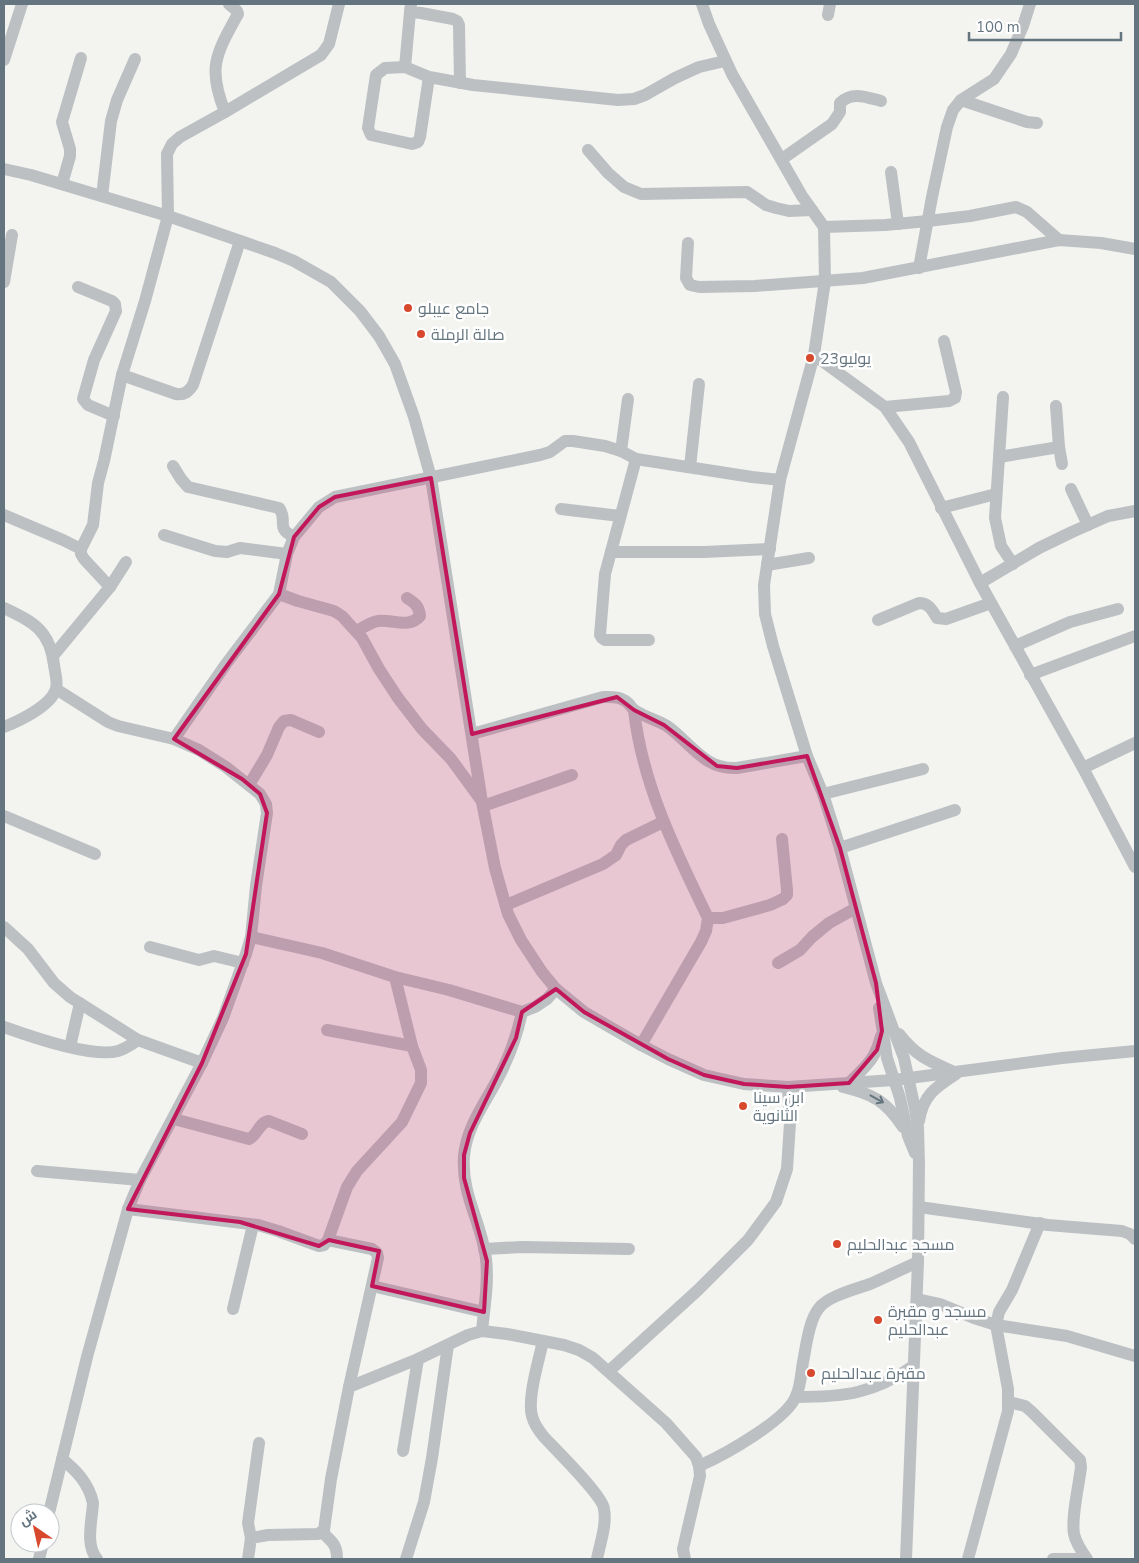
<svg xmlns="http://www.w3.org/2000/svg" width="1139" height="1563" viewBox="0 0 1139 1563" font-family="'Nunito Sans',Cairo,sans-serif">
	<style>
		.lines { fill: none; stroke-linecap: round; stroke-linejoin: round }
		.minor { stroke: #bcc0c3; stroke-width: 12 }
		.oneway { stroke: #64757f }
		.marked { fill: #c2185b; fill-opacity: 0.2; stroke: #c2185b; stroke-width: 4; stroke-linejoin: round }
		.poi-dot { fill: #d7482c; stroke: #fff; stroke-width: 2 }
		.labels { text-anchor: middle; stroke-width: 5; stroke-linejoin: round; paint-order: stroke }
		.poi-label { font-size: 16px; fill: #64757f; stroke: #fff; text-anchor: start }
	</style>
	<rect width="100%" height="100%" fill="#f3f3f0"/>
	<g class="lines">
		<g class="minor">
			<polyline points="411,4 410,12 421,13 453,19 457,21 459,25 460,83"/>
			<polyline points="702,4 709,24 732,74 802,196 824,227 825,281 814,355 780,480 764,585 765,614 773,646 807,756 823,794 840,848 876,983 904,1058 915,1109 918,1128 919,1164 918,1262 906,1559"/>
			<polyline points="828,15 830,4"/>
			<polyline points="4,60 22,4"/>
			<polyline points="405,67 410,12"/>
			<polyline points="429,77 420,137 418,142 412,144 371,135 368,128 376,75 385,68 405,67 429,77 473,85 618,100 634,99 645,95 675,78 699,67 725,61"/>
			<polyline points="961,100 1027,122 1037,123"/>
			<path d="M225 112C207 68 216 54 238 14L237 11 229 4"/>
			<polyline points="588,150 608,173 624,187 641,194 747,192 766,205 776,208 789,211 812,210"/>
			<path d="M782 159 832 124 840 112V103C852 91 866 97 881 101"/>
			<polyline points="4,169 31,175 168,216 275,253 294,261 331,282 360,311 379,336 395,364 414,417 431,478 482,802 495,868 508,914 521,940 542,972 556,989 584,1012 641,1045 668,1059 704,1075 744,1084 788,1087 894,1080 1062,1058 1135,1051"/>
			<polyline points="891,172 898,224"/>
			<polyline points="62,184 70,156 70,149 62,122 81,58"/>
			<polyline points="102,196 111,121 117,100 135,59"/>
			<polyline points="824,227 885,225 928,221 970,216 1016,207 1027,212 1059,240"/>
			<polyline points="688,243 686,278 690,285 699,287 755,286 863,278 1059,240 1101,243 1135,249"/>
			<polyline points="919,268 932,197 947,127 953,110 961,100 994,79 1011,54 1023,26 1030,4"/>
			<polyline points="4,282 12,235"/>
			<polyline points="78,287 112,301 115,304 116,311 94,360 83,399 88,405 114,416"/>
			<polyline points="814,355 885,407 909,442 980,583 1083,768 1135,867"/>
			<path d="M122 375 176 394C185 395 188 392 193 385L240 241"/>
			<polyline points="1003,397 995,518 1001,546 1013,564"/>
			<polyline points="885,407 949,401 955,398 956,392 944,341"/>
			<polyline points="1059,447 1062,464"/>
			<polyline points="621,451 628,399"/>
			<polyline points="999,457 1059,447 1056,406"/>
			<polyline points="636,459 605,574 600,635 602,638 605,640 649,640"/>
			<path d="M173 466 181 479 188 487 279 508C289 521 274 527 294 537"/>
			<polyline points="690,467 699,384"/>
			<polyline points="1071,489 1088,525"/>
			<polyline points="941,508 996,494"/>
			<polyline points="561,509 620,516"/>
			<polyline points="4,515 63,540 81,549"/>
			<polyline points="164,535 215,551 227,552 240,548 287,554"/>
			<polyline points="611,552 704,552 770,549"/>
			<polyline points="767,565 809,558"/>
			<polyline points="980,583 1039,548 1072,532 1108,516 1135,511"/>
			<polyline points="110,587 84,559 81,554 81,549 93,525 98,483 104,461 122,375 145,301 168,216 167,154 172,144 180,137 225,112 321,55 329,44 339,4"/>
			<polyline points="279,594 298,601 334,611 342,616 351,626 362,638 379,669 398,698 422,729 451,759 481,800"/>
			<path d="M4 608C33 622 50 630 54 665 55 673 58 681 56 689 51 706 19 721 4 727"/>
			<path d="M878 620 919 603C929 603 932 610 937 618L946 619 991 603"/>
			<path d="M356 631C363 628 371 622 378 621 392 619 409 629 420 616 419 606 415 603 407 598"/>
			<polyline points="1015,646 1070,622 1118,609"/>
			<polyline points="53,656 110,587 126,562"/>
			<polyline points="1030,675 1135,636"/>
			<path d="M634 710C642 784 676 852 708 918L706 931 701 942 641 1045"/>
			<path d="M472 734 603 697C612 697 620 696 628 703 631 706 632 709 636 711 645 717 657 720 667 726 691 743 704 770 737 768L807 756"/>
			<polyline points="174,739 226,664 279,594 287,554 294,537 319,507 335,497 540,455 550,452 565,441 573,441 605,446 621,451 636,459 752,477 780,480"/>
			<polyline points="1083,768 1135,743"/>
			<polyline points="249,785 267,755 279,727 284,721 291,720 319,732"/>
			<polyline points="823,794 923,769"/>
			<polyline points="483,806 572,775"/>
			<polyline points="4,816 95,854"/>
			<polyline points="840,848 955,810"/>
			<polyline points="506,905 603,864 616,855 621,845 626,840 663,822"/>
			<polyline points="708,918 723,918 770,905 783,899 787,895 787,890 782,839"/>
			<polyline points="4,927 28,949 54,983 70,997 138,1040 202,1063"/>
			<polyline points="251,937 322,953 395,977 449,990 522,1012 535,1007 547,999 556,989"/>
			<polyline points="150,947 199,960 214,956 243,963"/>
			<polyline points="778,963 800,950 812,937 829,923 856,908"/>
			<polyline points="879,1008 887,1058 900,1098 908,1136 915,1153"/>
			<path d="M4 1027C29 1036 93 1058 118 1051 125 1049 132 1044 138 1040"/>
			<polyline points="327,1030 412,1046"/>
			<path d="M899 1034C916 1056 929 1061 954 1072"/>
			<polyline points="70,1047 80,1003"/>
			<path d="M849 1083C866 1066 875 1060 881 1036"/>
			<path d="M843 1087C873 1094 886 1101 903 1127"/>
			<path d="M174 1119 249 1139C258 1135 259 1122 269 1121L302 1134"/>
			<path d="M919 1121C923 1095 936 1087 956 1074"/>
			<polyline points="37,1171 140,1180"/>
			<polyline points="919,1207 1048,1225 1122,1231 1130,1234 1135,1239"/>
			<polyline points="128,1209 258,1225 278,1231 319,1246 324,1245 328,1240 347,1187 357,1171 402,1122 421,1083 421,1070 412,1046 395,977"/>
			<polyline points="328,1240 372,1249 377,1253 378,1258 349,1387"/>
			<polyline points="484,1249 522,1247 629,1249"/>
			<polyline points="372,1286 484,1312"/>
			<polyline points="917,1299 940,1304 974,1318 996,1325 1067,1336 1135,1356"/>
			<polyline points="233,1309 253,1225"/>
			<path d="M482 1331C484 1308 489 1283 486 1259 482 1223 461 1195 464 1156 467 1122 491 1096 504 1066 512 1049 518 1031 522 1012"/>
			<path d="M543 1341C539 1360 527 1398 532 1416 534 1424 539 1431 544 1437 555 1449 603 1496 604 1509 607 1525 600 1543 597 1559"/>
			<polyline points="609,1371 698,1290 748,1240 776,1202 787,1169 790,1123 788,1087"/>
			<path d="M796 1397C843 1397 874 1394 913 1366"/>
			<path d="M1009 1402 1025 1406 1032 1412 1080 1460 1081 1467C1079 1485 1071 1518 1074 1534 1076 1543 1082 1552 1087 1559"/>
			<polyline points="403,1451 418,1359"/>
			<path d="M62 1459C77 1471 89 1484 93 1503 92 1521 85 1545 97 1559"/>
			<path d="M699 1466C724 1455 787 1420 796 1396 801 1385 801 1373 803 1362 806 1347 809 1320 819 1308 828 1296 856 1289 870 1284 886 1277 902 1269 918 1262"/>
			<polyline points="49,1513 87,1357 128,1209 140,1180 202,1063 223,1018 246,954 251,937 256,886 267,813 266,804 260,794 226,767 199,750 174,739 118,726 108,722 56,689"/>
			<path d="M322 1532C332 1542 337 1544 337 1559"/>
			<polyline points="251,1538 248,1523 259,1443"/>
			<polyline points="39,1559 43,1543"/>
			<polyline points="248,1559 251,1538 268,1535 318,1534 324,1530 331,1479 349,1387 418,1359 468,1335 482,1331 507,1334 564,1345 579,1350 593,1358 666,1423 696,1457 699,1466 700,1476 683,1549 685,1559"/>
			<polyline points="406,1559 424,1502 432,1458 448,1345"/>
			<polyline points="968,1559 1008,1411 1008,1389 996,1325 999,1312 1012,1290 1040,1223"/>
			<polyline points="1053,1559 1076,1559"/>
		</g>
	</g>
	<defs><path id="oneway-shaft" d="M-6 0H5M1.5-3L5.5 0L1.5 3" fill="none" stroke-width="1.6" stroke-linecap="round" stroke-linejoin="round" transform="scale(1.25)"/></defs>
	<use class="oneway" href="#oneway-shaft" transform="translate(877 1099) rotate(29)"/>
	<path class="marked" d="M431 478 472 734 617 697 634 710 664 725 717 766 737 768 807 756 840 848 876 983 882 1031 877 1050 849 1083 788 1087 744 1084 704 1075 668 1059 584 1012 556 989 522 1012 516 1038 470 1133 464 1155V1178L487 1261 484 1312 372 1286 379 1251 329 1240 319 1246 240 1222 128 1209 202 1063 246 954 267 813 260 794 242 779 174 739 279 594 294 537 319 507 335 497Z"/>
	<g class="poi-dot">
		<circle cx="408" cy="308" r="5"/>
		<circle cx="421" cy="334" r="5"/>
		<circle cx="810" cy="358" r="5"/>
		<circle cx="743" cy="1106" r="5"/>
		<circle cx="837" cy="1244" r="5"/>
		<circle cx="878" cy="1320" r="5"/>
		<circle cx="811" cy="1373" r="5"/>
	</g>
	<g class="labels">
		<g class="poi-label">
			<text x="418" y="314">جامع عيبلو</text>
			<text x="431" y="340">صالة الرملة</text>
			<text x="820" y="364">23يوليو</text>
			<text x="753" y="1103">ابن سينا<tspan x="753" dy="18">الثانوية</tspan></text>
			<text x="847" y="1250">مسجد عبدالحليم</text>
			<text x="888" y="1317">مسجد و مقبرة<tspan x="888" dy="18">عبدالحليم</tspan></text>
			<text x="821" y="1379">مقبرة عبدالحليم</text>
		</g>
	</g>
	<rect width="1139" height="1563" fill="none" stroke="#64757f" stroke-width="10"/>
	<g transform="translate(35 1528) rotate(326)"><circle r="24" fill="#ffffff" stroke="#c1c8cc"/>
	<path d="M0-4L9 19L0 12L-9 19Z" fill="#d7482c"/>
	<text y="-8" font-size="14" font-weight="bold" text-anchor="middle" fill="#64757f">ش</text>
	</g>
	<path d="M969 32v8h152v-8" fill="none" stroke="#64757f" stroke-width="2.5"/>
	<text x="976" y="32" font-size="15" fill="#64757f" stroke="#ffffff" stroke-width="4" paint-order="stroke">100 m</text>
</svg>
